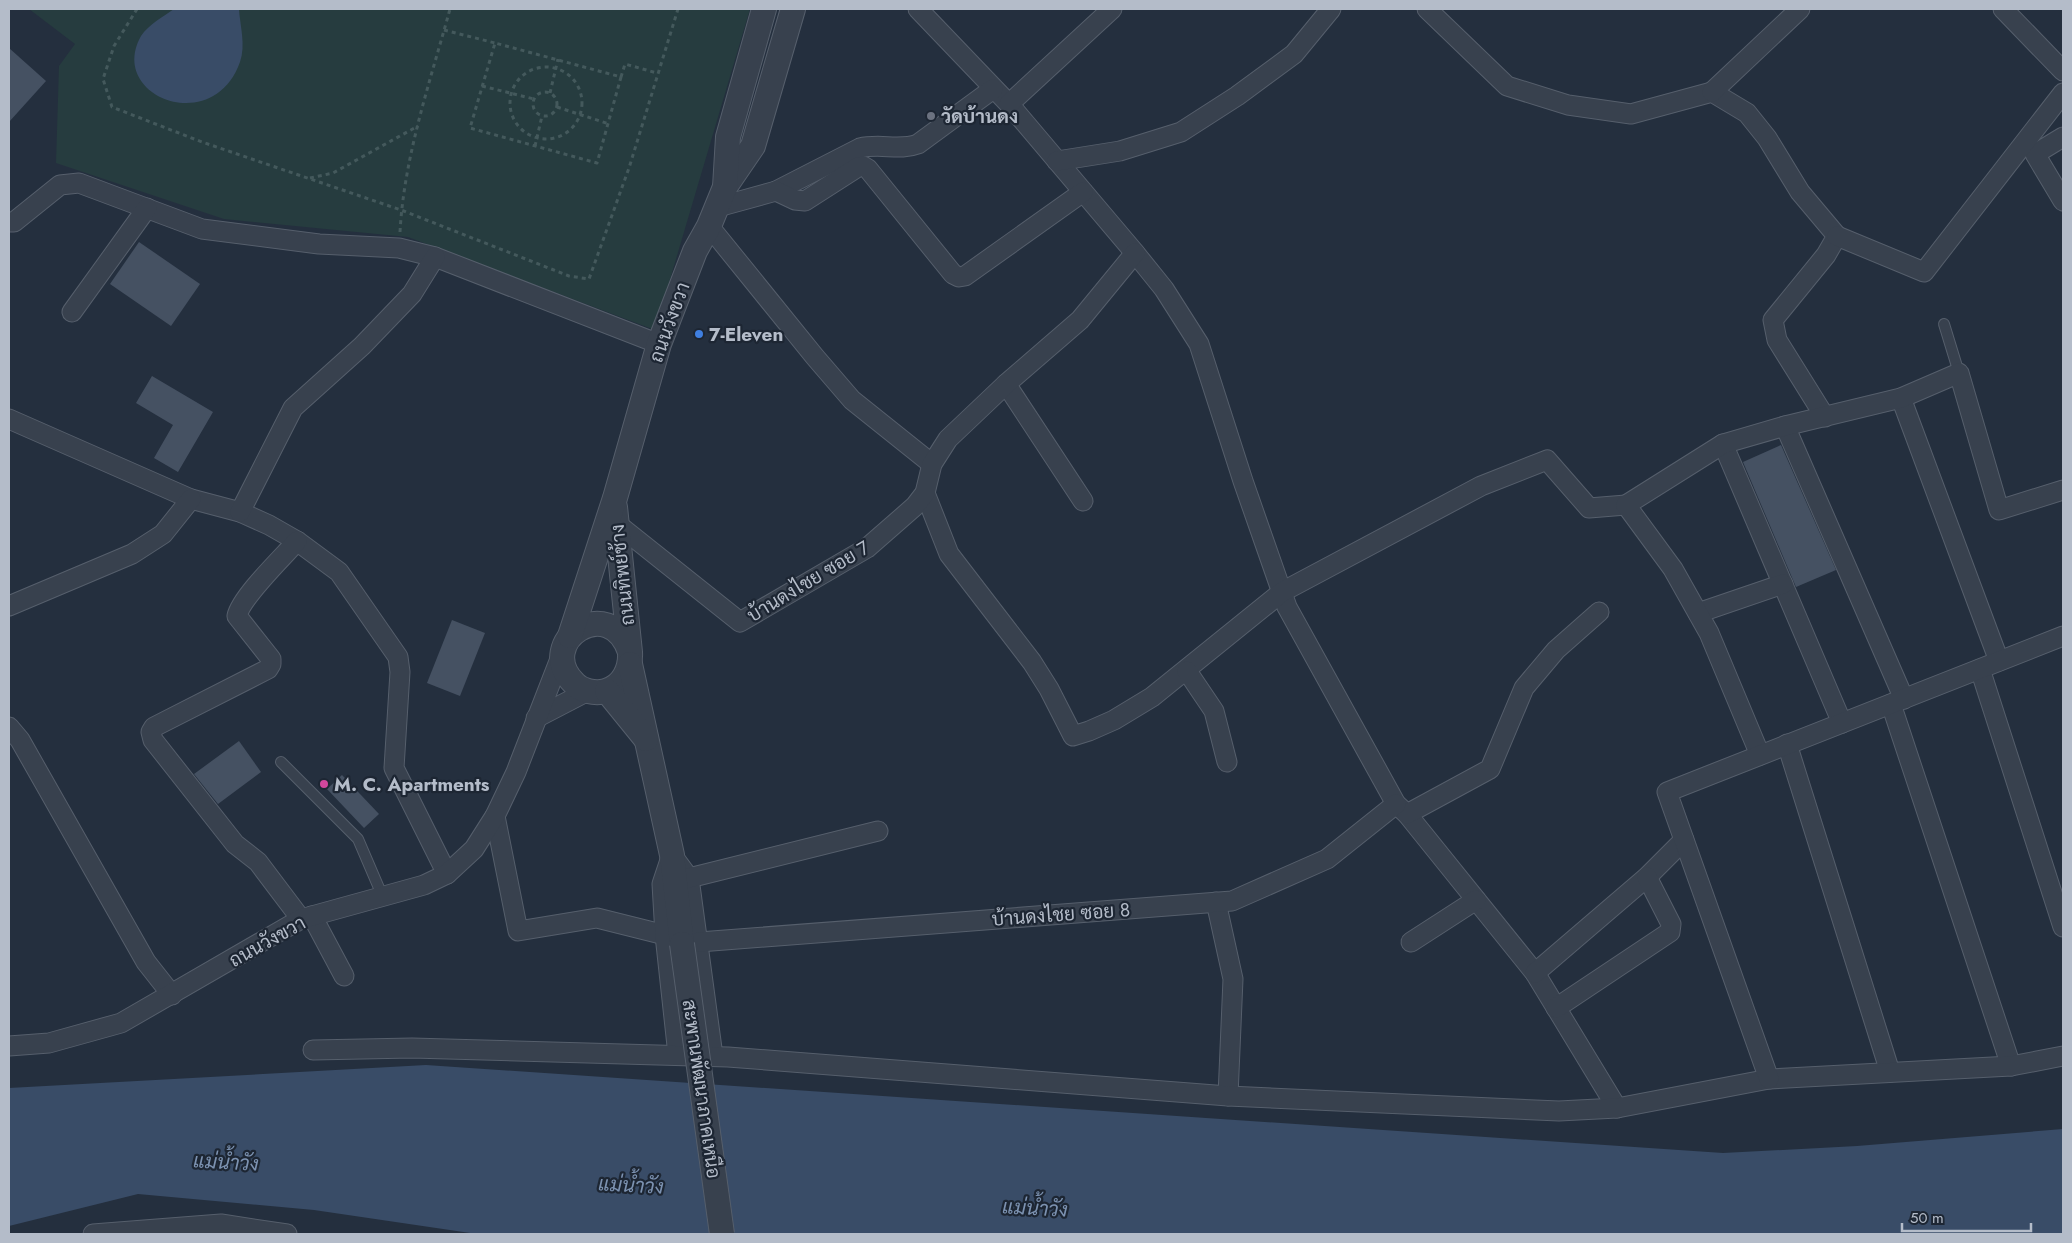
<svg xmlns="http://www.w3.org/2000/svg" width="2072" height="1243" viewBox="0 0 2072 1243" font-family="Jost,Sarabun,sans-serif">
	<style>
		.green { fill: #263c3f }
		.water { fill: #394c67 }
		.building { fill: #455162 }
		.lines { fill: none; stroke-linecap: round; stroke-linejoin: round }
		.service-casing { stroke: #565f6c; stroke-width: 12 }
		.minor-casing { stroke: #565f6c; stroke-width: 21 }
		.tertiary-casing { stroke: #565f6c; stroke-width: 26 }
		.path { stroke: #44595c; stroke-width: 3; stroke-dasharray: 4 4; stroke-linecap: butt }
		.service { stroke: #38414e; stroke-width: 10 }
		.minor { stroke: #38414e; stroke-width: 19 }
		.tertiary { stroke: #38414e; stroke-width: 24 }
		.tertiary-bridge-casing { stroke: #565f6c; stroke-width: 26; stroke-linecap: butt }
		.tertiary-bridge { stroke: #38414e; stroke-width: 24 }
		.worship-dot { fill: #6b7280; stroke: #1d2633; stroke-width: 2 }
		.shop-dot { fill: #3f7fe0; stroke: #1d2633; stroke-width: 2 }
		.hotel-dot { fill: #d1479c; stroke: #1d2633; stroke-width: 2 }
		.labels { text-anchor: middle; stroke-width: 4.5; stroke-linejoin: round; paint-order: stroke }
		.poi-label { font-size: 19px; font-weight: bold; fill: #b4bcc9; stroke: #1d2633; text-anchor: start }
		.street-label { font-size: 19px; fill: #b4bcc9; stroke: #1d2633 }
		.water-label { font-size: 20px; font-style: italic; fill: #7c92b1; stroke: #1d2633 }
	</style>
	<rect width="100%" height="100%" fill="#242f3e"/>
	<polygon class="green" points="29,9 750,9 655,330 408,237 224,219 56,163 59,66 75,44"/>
	<g class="water">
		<path d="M174 9H239C240 26 246 45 240 62 213 138 107 96 141 36 148 25 164 16 174 9Z"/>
		<polygon points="426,1065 1723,1153 1857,1146 2063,1129 2063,1234 477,1234 314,1210 138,1194 9,1226 9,1088"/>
	</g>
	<g class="building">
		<polygon points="9,48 46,81 9,122"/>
		<polygon points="139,242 200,284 171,326 110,284"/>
		<polygon points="152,376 213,412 178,472 154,458 173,425 136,403"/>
		<polygon points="1781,445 1836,570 1796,587 1743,462"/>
		<polygon points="452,620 485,633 460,696 427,683"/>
		<polygon points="239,741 261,772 218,804 194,774"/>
		<polygon points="342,775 379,814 364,828 327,789"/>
	</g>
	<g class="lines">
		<g class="service-casing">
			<g id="service">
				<polyline points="1944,324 1959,373"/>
				<polyline points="281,762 358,839 382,895"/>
			</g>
		</g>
		<g class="minor-casing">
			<g id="minor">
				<polyline points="918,9 1009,104 1135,253 1164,289 1199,344 1243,481 1287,607 1396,804 1407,814 1535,973 1617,1108"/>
				<polyline points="1427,9 1507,86 1568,105 1631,114 1712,92 1747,113 1767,138 1800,192 1837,236 1826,255 1773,320 1777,340 1825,417"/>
				<polyline points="2003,9 2063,71"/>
				<polyline points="1712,92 1800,9"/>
				<polyline points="1009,104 1112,9"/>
				<polyline points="2063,137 2035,154 2063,201"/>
				<polyline points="1057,161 1120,151 1181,132 1237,96 1294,54 1331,9"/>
				<path d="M776 191 860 148C880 143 900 151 918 144L993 89"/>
				<polyline points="718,207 776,191 795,200 805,201 858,167 863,166 868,169 953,274 959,277 965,276 1083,192"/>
				<polyline points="9,222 14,222 60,185 79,183 202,229 319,244 399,248 435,257 659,344"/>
				<polyline points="709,226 815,357 852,400 932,464"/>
				<polyline points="1837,236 1924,272 2063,93"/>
				<polyline points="72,312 147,208"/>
				<polyline points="1006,384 1083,501"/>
				<polyline points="1901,398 1999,661"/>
				<polyline points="9,419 191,499 240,512 269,525 297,541 339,572 398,657 400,672 394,768 447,874"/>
				<polyline points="1785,426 1904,699"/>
				<polyline points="1723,444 1842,723"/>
				<polyline points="925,493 949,554 1032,662 1049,689 1073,736 1089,731 1114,720 1152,697 1282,592 1481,486 1547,460 1589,508 1626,505"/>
				<polyline points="240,512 293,408 362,346 412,294 435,257"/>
				<polyline points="617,524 740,622 867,548 915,506 925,493 932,464 948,439 1006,384 1080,320 1135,253"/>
				<path d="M297 541C283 557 241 597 237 616L271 659V664L268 669 154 727 151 732 153 740 235 844 258 862 301 919"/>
				<polyline points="9,606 132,554 163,534 191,499"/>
				<polyline points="1698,613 1783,584"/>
				<polyline points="1980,669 2063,927"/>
				<polyline points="1187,671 1214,711 1227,762"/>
				<polyline points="1891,704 2011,1066"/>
				<polyline points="536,718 588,691"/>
				<polyline points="9,727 20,740 146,962 172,995"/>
				<polyline points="1787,744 1890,1072"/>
				<polyline points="1760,755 1709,633 1673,569 1626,505 1723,444 1785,426 1901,398 1959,373 1999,510 2063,490"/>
				<polyline points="1407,814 1490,769 1524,688 1556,650 1599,612"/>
				<polyline points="495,816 518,931 597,918 665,935"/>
				<polyline points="672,855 689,878 713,1056"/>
				<polyline points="671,857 662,884 665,935 678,1055"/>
				<polyline points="689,878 878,831"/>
				<polyline points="1216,902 1233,979 1228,1096"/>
				<polyline points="312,916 344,976"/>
				<polyline points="699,942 1232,901 1327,859 1396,804"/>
				<polyline points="1411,942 1476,900"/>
				<polyline points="1535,973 1647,877 1684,840"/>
				<polyline points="1556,1008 1670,932 1671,924 1647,877"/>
				<polyline points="9,1046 49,1043 121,1023 301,919 424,885 447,874 474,849 495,816 516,772 563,651"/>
				<polyline points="313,1050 412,1048 728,1057 1228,1096 1559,1111 1617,1108 1769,1079 2011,1066 2063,1056"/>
				<polyline points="1769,1079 1667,792 2063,636"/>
				<polyline points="93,1234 221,1224 287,1234"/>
			</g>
		</g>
		<g class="tertiary-casing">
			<g id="tertiary">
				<polyline points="725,187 753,146 793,9"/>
				<path d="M615 507 630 652C631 669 623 686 606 691 595 694 581 691 574 683 533 642 610 591 630 652"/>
				<polyline points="570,636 615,498 659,344 695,251 709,226 725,187 728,137 764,9"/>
				<polyline points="630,664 672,855 682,944"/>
				<polyline points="607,691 646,739"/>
			</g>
		</g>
		<g class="path">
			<polyline points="137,9 114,46 103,79 112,107 202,142 401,210 569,276 589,279 629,168 678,9"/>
			<polyline points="444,30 495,43"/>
			<circle cx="546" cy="103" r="36"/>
			<polyline points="621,77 597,163 470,128 495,43 621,77 625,64 657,73"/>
			<polyline points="482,86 534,99"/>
			<circle cx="545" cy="104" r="12"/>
			<polyline points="550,93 558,59"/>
			<polyline points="557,107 609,124"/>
			<polyline points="535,146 542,116"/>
			<polyline points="310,178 333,173 418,126"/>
			<path d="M400 232C404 157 430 82 450 9"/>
		</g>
		<use href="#service" class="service"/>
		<use href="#minor" class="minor"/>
		<use href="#tertiary" class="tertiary"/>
		<g class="tertiary-bridge-casing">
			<polyline id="tertiary-bridge" points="682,944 722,1234"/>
		</g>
		<use href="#tertiary-bridge" class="tertiary-bridge"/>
	</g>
	<circle class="worship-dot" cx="931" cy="116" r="5"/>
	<circle class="shop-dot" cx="699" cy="334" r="5"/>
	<circle class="hotel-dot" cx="324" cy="784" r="5"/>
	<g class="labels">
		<g class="poi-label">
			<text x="941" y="123">วัดบ้านดง</text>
			<text x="709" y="341">7-Eleven</text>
			<text x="334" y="791">M. C. Apartments</text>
		</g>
		<g class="street-label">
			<text transform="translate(669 322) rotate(-70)" y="7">ถนนวังขวา</text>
			<text transform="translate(622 575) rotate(-96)" y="7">ถนนทิพย์ช้าง</text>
			<text transform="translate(808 581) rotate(-31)" y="7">บ้านดงไชย ซอย 7</text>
			<text transform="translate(1061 914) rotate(-4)" y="7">บ้านดงไชย ซอย 8</text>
			<text transform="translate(267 941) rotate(-29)" y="7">ถนนวังขวา</text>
			<text transform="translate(702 1089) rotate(82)" y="7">สะพานพัฒนาภาคเหนือ</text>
		</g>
		<g class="water-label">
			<text transform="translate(226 1162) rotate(3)" y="7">แม่น้ำวัง</text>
			<text transform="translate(631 1185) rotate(3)" y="7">แม่น้ำวัง</text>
			<text transform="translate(1035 1208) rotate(3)" y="7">แม่น้ำวัง</text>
		</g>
	</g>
	<rect width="2072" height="1243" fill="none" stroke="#b4bcc9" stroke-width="20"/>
	<path d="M1902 1223v8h129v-8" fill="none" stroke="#b4bcc9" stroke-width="2.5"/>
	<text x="1910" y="1223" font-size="15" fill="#b4bcc9" stroke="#1d2633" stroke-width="4" paint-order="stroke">50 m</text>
</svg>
